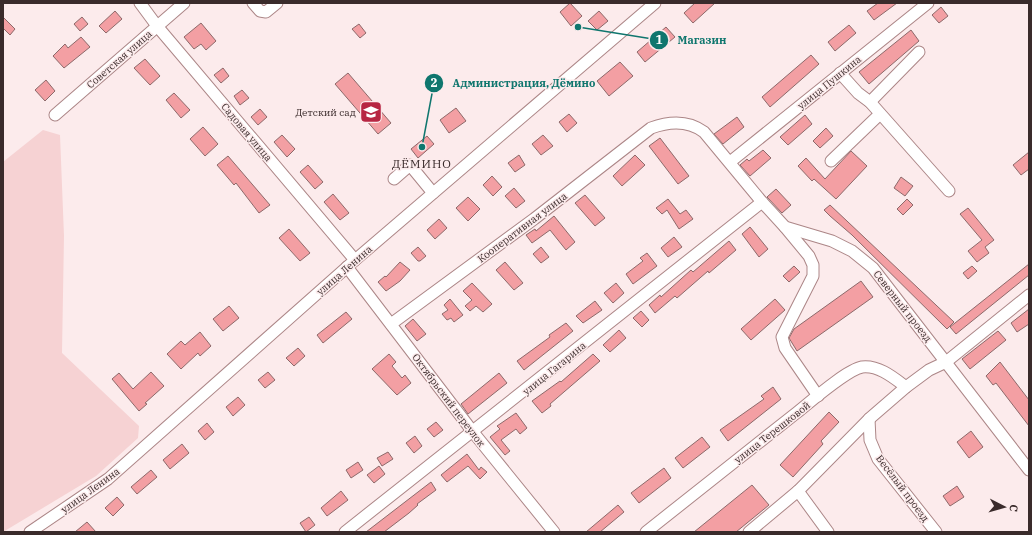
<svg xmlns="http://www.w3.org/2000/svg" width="1032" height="535" viewBox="0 0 1032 535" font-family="'IBM Plex Serif',serif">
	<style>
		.green { fill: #f6d2d3 }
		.building { fill: #f39fa3; stroke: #8d696a }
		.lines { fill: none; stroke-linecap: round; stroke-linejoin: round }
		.minor-casing { stroke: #ac8687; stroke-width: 13 }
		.minor { stroke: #fff; stroke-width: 11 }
		.labels { text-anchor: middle; stroke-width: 3; stroke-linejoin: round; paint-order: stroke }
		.street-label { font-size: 10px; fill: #3a2b2b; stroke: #fcebec }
		.poi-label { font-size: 10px; fill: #3a2b2b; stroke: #fcebec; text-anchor: end }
		.quarter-label { font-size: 12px; letter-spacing: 1px; fill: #3a2b2b; stroke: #fcebec }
		.leader { fill: none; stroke: #0f766e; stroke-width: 1.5 }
		.callout-dot { fill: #0f766e; stroke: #fcebec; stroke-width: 1.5 }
		.mark-label { font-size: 12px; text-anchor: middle; font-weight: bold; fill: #fff }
		.callout-label { font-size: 11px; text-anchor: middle; font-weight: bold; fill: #0f766e; stroke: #fcebec; stroke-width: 3; stroke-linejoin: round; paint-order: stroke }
	</style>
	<rect width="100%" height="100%" fill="#fcebec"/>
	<polygon class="green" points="43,130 60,135 64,236 62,353 139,426 138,438 96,476 3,532 3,162"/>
	<g class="building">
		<polygon points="570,3 582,16 571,26 560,12"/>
		<polygon points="695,3 715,3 693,23 684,13"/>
		<polygon points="878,3 897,3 874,20 867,11"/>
		<polygon points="941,7 948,16 939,23 932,15"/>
		<polygon points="115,11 122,19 106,33 99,26"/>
		<polygon points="599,11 608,21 597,30 588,21"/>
		<polygon points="3,17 15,29 10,35 3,28"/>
		<polygon points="82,17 88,24 80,31 74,24"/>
		<polygon points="201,23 216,41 206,50 201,44 194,49 184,37"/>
		<polygon points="359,24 366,33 360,38 352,29"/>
		<polygon points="849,25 856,33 835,51 828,42"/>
		<polygon points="666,27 675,37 645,62 637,52"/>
		<polygon points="911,30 919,41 869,84 859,72"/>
		<polygon points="81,37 90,47 64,68 53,56 65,44 68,48"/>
		<polygon points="811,55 819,64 770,107 762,97"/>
		<polygon points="145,59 160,76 150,85 134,68"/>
		<polygon points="620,62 633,76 609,96 597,81"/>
		<polygon points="223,68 229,76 221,83 214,75"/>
		<polygon points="348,73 391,123 378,134 335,84"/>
		<polygon points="46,80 55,91 45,101 35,90"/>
		<polygon points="242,90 249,98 240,105 234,96"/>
		<polygon points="174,93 190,110 181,118 166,100"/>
		<polygon points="456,108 466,121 449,133 440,120"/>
		<polygon points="260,109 267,117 258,125 251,117"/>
		<polygon points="569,114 577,123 567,132 559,122"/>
		<polygon points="805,115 812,124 788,145 780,137"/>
		<polygon points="737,117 744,127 723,144 714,134"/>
		<polygon points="203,127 218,144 205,156 190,139"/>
		<polygon points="826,128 833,136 820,148 813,141"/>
		<polygon points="282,135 295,149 287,157 274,142"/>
		<polygon points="543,135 553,146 541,155 532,144"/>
		<polygon points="427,136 434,144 418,158 411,149"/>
		<polygon points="660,138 689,176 678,184 649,146"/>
		<polygon points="763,150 771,158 750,176 740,165 747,159 749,161"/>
		<polygon points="851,151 867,166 836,199 814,179 812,181 798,166 806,158 825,179"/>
		<polygon points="1029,152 1029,169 1021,175 1013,165"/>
		<polygon points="519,155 525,165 515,172 508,163"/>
		<polygon points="635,155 645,165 622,186 613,176"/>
		<polygon points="228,156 270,205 259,213 236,183 234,185 217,165"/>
		<polygon points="308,165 323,182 315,189 300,172"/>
		<polygon points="492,176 502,187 493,196 483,185"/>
		<polygon points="901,177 913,186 905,196 894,188"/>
		<polygon points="514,188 525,201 516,208 505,196"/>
		<polygon points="776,189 791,205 782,213 767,197"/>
		<polygon points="333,194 349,213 340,220 324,202"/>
		<polygon points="585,195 605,218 595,226 575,203"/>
		<polygon points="468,197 480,209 468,221 456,208"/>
		<polygon points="668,199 680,214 686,210 693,219 679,229 667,210 662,214 656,208"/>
		<polygon points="907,199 913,205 903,215 897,209"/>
		<polygon points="830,205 954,322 947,329 852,235 830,216 824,210"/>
		<polygon points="968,208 994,240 985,247 989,253 977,262 968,251 982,240 960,214"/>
		<polygon points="554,216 575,242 566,250 550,230 532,243 526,235 535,229 536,231"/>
		<polygon points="439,219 447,228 435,239 427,230"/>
		<polygon points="750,227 768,249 759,257 742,234"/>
		<polygon points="289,229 310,253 300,261 279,238"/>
		<polygon points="674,237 682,247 668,257 661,248"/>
		<polygon points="729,241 736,250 709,273 708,271 677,298 675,296 655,313 649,305 660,295 661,297 691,270 693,272"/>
		<polygon points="418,247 426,256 420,261 418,261 411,253"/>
		<polygon points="541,247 549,257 541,263 533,254"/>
		<polygon points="647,253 657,266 633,284 626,274 643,261 640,258"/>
		<polygon points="400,262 410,270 400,281 386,291 378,282 385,276 386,277"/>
		<polygon points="505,262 523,283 514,290 496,270"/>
		<polygon points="1029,264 1029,275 956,334 950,327"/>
		<polygon points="794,266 800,272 789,282 783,276"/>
		<polygon points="972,266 977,271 968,279 963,273"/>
		<polygon points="861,281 873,297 797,351 789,338 794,329"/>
		<polygon points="472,283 492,304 483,312 476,306 470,311 465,306 472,300 463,291"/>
		<polygon points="616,283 624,293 613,303 604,293"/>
		<polygon points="450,299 463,315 454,322 451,318 447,320 442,314 448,310 444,305"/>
		<polygon points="775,299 785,310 751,340 741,329"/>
		<polygon points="595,301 602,310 583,323 576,316"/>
		<polygon points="229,306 239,318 223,331 213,319"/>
		<polygon points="1029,309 1029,324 1017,332 1011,323"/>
		<polygon points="641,311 649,320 642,327 633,318"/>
		<polygon points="346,312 352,319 323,343 317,335"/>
		<polygon points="413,319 426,334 417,341 405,326"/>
		<polygon points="566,323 573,331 524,370 517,361 550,337 549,335"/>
		<polygon points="619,330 626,338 610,352 603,345"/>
		<polygon points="998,331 1006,340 970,369 962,359"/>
		<polygon points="200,332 211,346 200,356 198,353 181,369 167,354 181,341 185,345"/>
		<polygon points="298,348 305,356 294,366 286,358"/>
		<polygon points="389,354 396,362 392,366 402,378 405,375 411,383 397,395 372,369"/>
		<polygon points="593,354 600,361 550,404 551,406 542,413 532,401 560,381 561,382"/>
		<polygon points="1000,362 1029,400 1029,426 996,383 993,385 986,376"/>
		<polygon points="151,372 164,386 145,403 147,404 139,411 112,379 119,373 133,389"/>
		<polygon points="268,372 275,380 265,388 258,380"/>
		<polygon points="499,373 507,383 468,414 461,404"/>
		<polygon points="773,387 781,399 728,441 720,430 764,399 761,396"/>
		<polygon points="238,397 245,405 233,416 226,407"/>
		<polygon points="829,412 839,422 821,441 823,444 793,477 780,465"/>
		<polygon points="516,413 527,428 520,434 516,429 501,440 510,451 505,455 490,437 500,429 497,426"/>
		<polygon points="436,422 443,430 434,437 427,429"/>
		<polygon points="207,423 214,432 205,440 198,431"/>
		<polygon points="971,431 983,447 969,458 957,442"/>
		<polygon points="415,436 422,446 414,453 406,443"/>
		<polygon points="702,437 710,447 683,468 675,458"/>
		<polygon points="182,444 189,453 170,469 163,460"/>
		<polygon points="388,452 393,459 382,466 377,458"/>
		<polygon points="467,454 479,470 481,467 487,472 480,479 468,466 447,482 441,475"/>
		<polygon points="358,462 363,470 351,478 346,470"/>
		<polygon points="379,466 385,474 374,483 367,475"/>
		<polygon points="664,468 671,478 639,503 631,493"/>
		<polygon points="151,470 157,477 137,494 131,487"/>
		<polygon points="431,482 436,490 417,504 418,505 409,513 384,532 366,532"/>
		<polygon points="752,485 769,505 736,532 694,532"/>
		<polygon points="957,486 964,497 950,506 943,496"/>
		<polygon points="341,491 348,500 327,516 321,508"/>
		<polygon points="117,497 124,505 113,516 105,508"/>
		<polygon points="618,505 624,512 600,532 586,532"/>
		<polygon points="309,517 315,525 306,532 300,523"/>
		<polygon points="87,522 96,532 75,532"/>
	</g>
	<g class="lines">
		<g class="minor-casing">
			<g id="minor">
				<polyline points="140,3 157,26 355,260"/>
				<polyline points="253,3 260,11 266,12 277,3"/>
				<polyline points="840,73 858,93 870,102 949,191"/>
				<polyline points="870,102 919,52"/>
				<polyline points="55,115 184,3"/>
				<polyline points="831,161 880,114"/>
				<polyline points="730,162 928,3"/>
				<polyline points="394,179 410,165 433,193"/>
				<polyline points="785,227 809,256 813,265 813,276 782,337 785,348 818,396"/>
				<polyline points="347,267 473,432 554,532"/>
				<path d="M391 324 534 219 651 128C670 121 688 120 704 132L762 202 785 227 832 241 852 251 873 268 1029 470"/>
				<polyline points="869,419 870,440 878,459 936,532"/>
				<polyline points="798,491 828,532"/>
				<polyline points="30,532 108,479 355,260 655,3"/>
				<polyline points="345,532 762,202"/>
				<path d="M646 532C696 493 745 453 795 414 809 403 846 370 862 367 879 365 894 378 906 387"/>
				<polyline points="749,532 798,491 869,419 906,387 929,370 946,362 1029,295"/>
			</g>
		</g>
		<use href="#minor" class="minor"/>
	</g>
	<defs>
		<g id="school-square" transform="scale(1.15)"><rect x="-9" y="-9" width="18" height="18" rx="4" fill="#b72542" stroke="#fcebec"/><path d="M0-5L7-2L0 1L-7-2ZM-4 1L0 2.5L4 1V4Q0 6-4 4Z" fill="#fff"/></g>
	</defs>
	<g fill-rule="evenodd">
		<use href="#school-square" x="371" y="112"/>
	</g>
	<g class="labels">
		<g class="street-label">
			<text transform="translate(119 59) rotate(-41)" y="4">Советская улица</text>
			<text transform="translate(829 82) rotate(-39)" y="4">улица Пушкина</text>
			<text transform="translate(247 132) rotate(50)" y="4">Садовая улица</text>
			<text transform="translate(522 227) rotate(-37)" y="4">Кооперативная улица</text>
			<text transform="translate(344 270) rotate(-41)" y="4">улица Ленина</text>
			<text transform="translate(903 306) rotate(52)" y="4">Северный проезд</text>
			<text transform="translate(554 368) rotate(-39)" y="4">улица Гагарина</text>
			<text transform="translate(449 400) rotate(53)" y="4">Октябрьский переулок</text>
			<text transform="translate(772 432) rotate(-38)" y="4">улица Терешковой</text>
			<text transform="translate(903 488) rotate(53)" y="4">Весёлый проезд</text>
			<text transform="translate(90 490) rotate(-36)" y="4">улица Ленина</text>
		</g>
		<g class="poi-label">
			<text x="356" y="116">Детский сад</text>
		</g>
		<g class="quarter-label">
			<text x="422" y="168">ДЁМИНО</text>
		</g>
	</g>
	<path class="leader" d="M578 27L659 40M422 147L434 83"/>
	<g class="callout-dot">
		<circle cx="578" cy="27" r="4"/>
		<circle cx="422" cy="147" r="4"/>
		<circle cx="659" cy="40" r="10"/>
		<circle cx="434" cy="83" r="10"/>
	</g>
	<g class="mark-label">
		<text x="659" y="44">1</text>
		<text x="434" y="87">2</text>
	</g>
	<g class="callout-label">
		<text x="702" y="44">Магазин</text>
		<text x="524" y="87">Администрация, Дёмино</text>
	</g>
	<rect width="1032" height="535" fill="none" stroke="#3a2b2b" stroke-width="8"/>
	<g transform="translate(1004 507) rotate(96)" stroke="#fcebec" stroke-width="3" paint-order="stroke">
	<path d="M0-3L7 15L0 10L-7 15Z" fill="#3a2b2b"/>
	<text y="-6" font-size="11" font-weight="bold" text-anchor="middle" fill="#3a2b2b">С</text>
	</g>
</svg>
